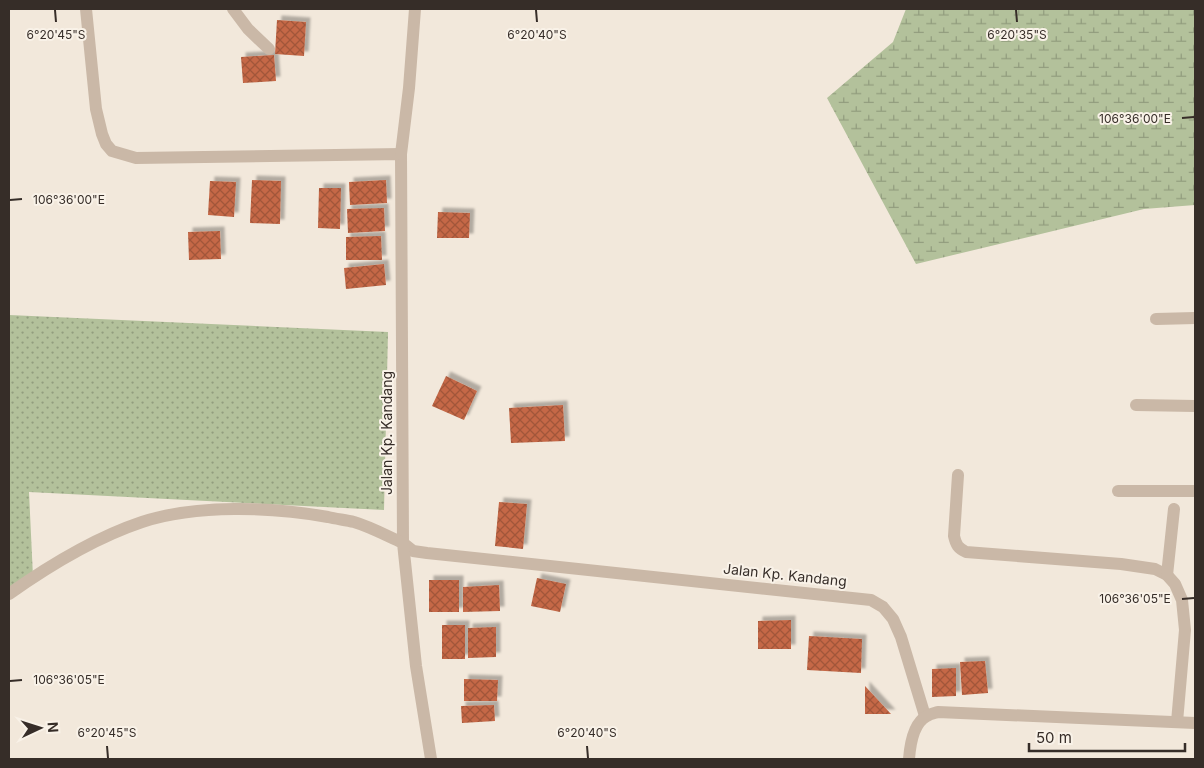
<svg xmlns="http://www.w3.org/2000/svg" width="1204" height="768" viewBox="0 0 1204 768" font-family="Inter,sans-serif">
	<style>
		.grass { fill: url(#grass-dots) }
		.wetland { fill: url(#wetland-marsh) }
		.building { fill: url(#building-cross-hatch); filter: url(#shadow) }
		.lines { fill: none; stroke-linecap: round; stroke-linejoin: round }
		.minor { stroke: #cab8a7; stroke-width: 12 }
		.ticks { fill: none; stroke: #362d28; stroke-width: 2 }
		.labels { text-anchor: middle; stroke-width: 4; stroke-linejoin: round; paint-order: stroke }
		.street-label { font-size: 14px; fill: #362d28; stroke: #f9f2e8 }
		.ticks-label { font-size: 12px; text-anchor: middle; fill: #362d28; stroke: #f9f2e8; stroke-width: 4; stroke-linejoin: round; paint-order: stroke }
	</style>
	<defs>
		<pattern id="grass-dots" width="8" height="8" patternUnits="userSpaceOnUse" patternTransform="scale(1.25)"><rect width="8" height="8" fill="#b3c19b"/><path d="M2 2h.1M6 6h.1" fill="none" stroke="#929d7e" stroke-width="1.8" stroke-linecap="round"/></pattern>
		<pattern id="wetland-marsh" width="20" height="14" patternUnits="userSpaceOnUse" patternTransform="scale(1.25)"><rect width="20" height="14" fill="#b3c19b"/><path d="M1 5h8M5 5V1M11 12h8M15 12V8" fill="none" stroke="#929d7e"/></pattern>
		<pattern id="building-cross-hatch" width="8" height="8" patternUnits="userSpaceOnUse" patternTransform="scale(1.25)"><rect width="8" height="8" fill="#c56846"/><path d="M0 0l8 8M0 8l8-8" fill="none" stroke="#a1563a"/></pattern>
		<filter id="shadow"><feDropShadow dx="4.5" dy="-4.5" stdDeviation="1" flood-color="#0004"/></filter>
	</defs>
	<rect width="100%" height="100%" fill="#f2e8db"/>
	<polygon class="grass" points="9,315 388,332 384,510 29,492 33,577 9,599"/>
	<polygon class="wetland" points="906,9 1195,9 1195,205 1144,209 916,264 827,98 893,42"/>
	<g class="building">
		<polygon points="277,20 306,22 304,56 275,54"/>
		<polygon points="274,55 276,81 243,83 241,57"/>
		<polygon points="252,180 281,181 280,224 250,223"/>
		<polygon points="386,180 387,203 350,205 349,182"/>
		<polygon points="210,181 236,182 234,217 208,215"/>
		<polygon points="319,188 341,188 340,229 318,228"/>
		<polygon points="384,208 385,231 348,233 347,209"/>
		<polygon points="438,212 470,213 469,238 437,238"/>
		<polygon points="220,231 221,259 189,260 188,232"/>
		<polygon points="381,236 382,260 346,260 346,237"/>
		<polygon points="384,264 386,285 346,289 344,268"/>
		<polygon points="446,376 477,391 464,420 432,406"/>
		<polygon points="563,405 565,441 511,443 509,408"/>
		<polygon points="499,502 527,504 523,549 495,546"/>
		<polygon points="537,578 566,584 560,612 531,606"/>
		<rect x="429" y="580" width="30" height="32"/>
		<polygon points="499,585 500,611 463,612 463,587"/>
		<polygon points="791,620 791,649 758,649 758,621"/>
		<rect x="442" y="625" width="23" height="34"/>
		<polygon points="496,627 496,657 468,658 468,628"/>
		<polygon points="809,636 862,639 861,673 807,670"/>
		<polygon points="985,661 988,693 962,695 960,662"/>
		<polygon points="956,668 956,696 932,697 932,669"/>
		<polygon points="464,679 498,680 497,701 464,701"/>
		<polygon points="865,686 891,714 865,714"/>
		<polygon points="494,705 495,721 462,723 461,706"/>
	</g>
	<g class="lines">
		<g class="minor">
			<polyline points="86,9 96,109 102,134 106,144 112,151 136,158 401,154 403,543 413,551 427,553 871,600 883,607 893,619 901,637 925,716"/>
			<polyline points="233,9 248,29 269,49"/>
			<polyline points="401,154 409,88 415,9"/>
			<polyline points="1156,319 1195,318"/>
			<polyline points="1136,405 1195,406"/>
			<path d="M958 475 954 536C956 545 958 548 966 552L1121 564 1155 569 1167 575 1175 584 1182 600 1185 630 1177 722"/>
			<polyline points="1118,491 1195,491"/>
			<polyline points="1167,575 1174,509"/>
			<path d="M9 594C50 565 94 538 142 522 196 504 273 507 328 517 336 519 346 520 354 522 371 527 387 536 403 543L416 666 431 759"/>
			<path d="M909 759C910 746 913 723 927 716 930 714 935 713 938 712L1195 723"/>
		</g>
	</g>
	<path class="ticks" d="M55 10 56 22M536 10 537 22M1016 10 1017 22M1182 118 1194 117M10 200 22 199M1182 599 1194 598M10 681 22 680M107 746 108 758M587 746 588 758"/>
	<g class="labels">
		<g class="street-label">
			<text transform="translate(387 433) rotate(-90)" y="5">Jalan Kp. Kandang</text>
			<text transform="translate(785 575) rotate(6)" y="5">Jalan Kp. Kandang</text>
		</g>
	</g>
	<g class="ticks-label">
		<text x="56" y="39">6°20'45"S</text>
		<text x="537" y="39">6°20'40"S</text>
		<text x="1017" y="39">6°20'35"S</text>
		<text x="1135" y="123">106°36'00"E</text>
		<text x="69" y="204">106°36'00"E</text>
		<text x="1135" y="603">106°36'05"E</text>
		<text x="69" y="684">106°36'05"E</text>
		<text x="107" y="737">6°20'45"S</text>
		<text x="587" y="737">6°20'40"S</text>
	</g>
	<rect width="1204" height="768" fill="none" stroke="#362d28" stroke-width="20"/>
	<g transform="translate(40 728) rotate(86)" stroke="#f9f2e8" stroke-width="4" paint-order="stroke">
	<path d="M0-4L9 19L0 12L-9 19Z" fill="#362d28"/>
	<text y="-8" font-size="14" font-weight="bold" text-anchor="middle" fill="#362d28">N</text>
	</g>
	<path d="M1029 743v8h156v-8" fill="none" stroke="#362d28" stroke-width="2.5"/>
	<text x="1036" y="743" font-size="15" fill="#362d28" stroke="#f9f2e8" stroke-width="4" paint-order="stroke">50 m</text>
</svg>
